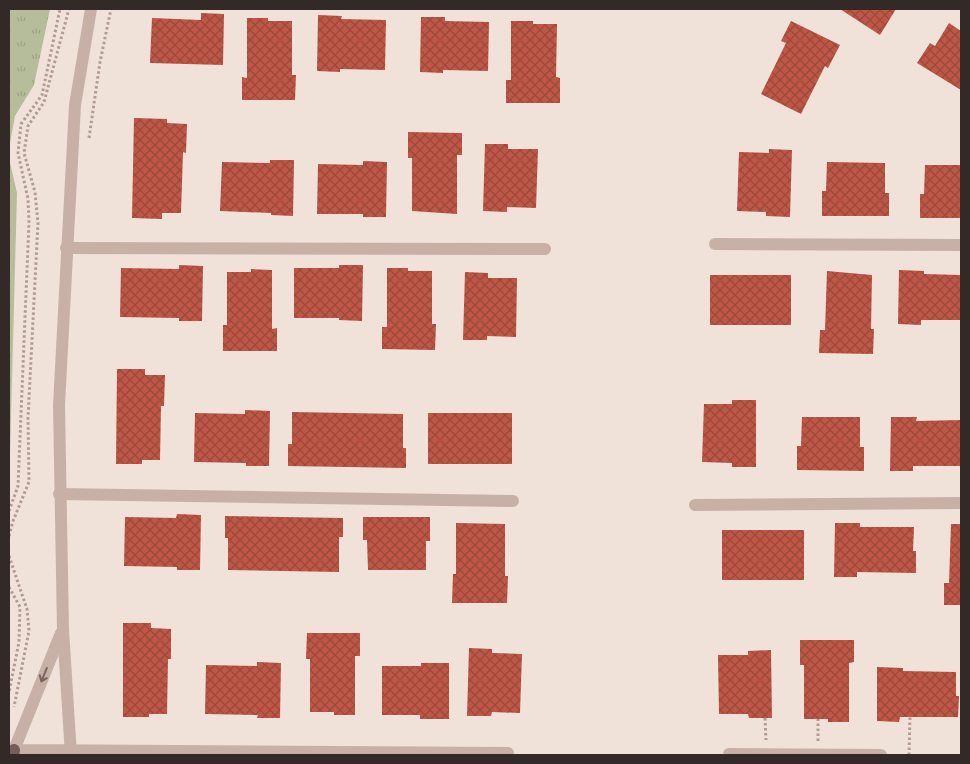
<svg xmlns="http://www.w3.org/2000/svg" width="970" height="764" viewBox="0 0 970 764" font-family="Figtree,sans-serif">
	<style>
		.grass { fill: url(#grass-tufts) }
		.building { fill: url(#building-cross-hatch) }
		.lines { fill: none; stroke-linecap: round; stroke-linejoin: round }
		.path { stroke: #b29b90; stroke-width: 3; stroke-dasharray: 2.5 2.5; stroke-linecap: butt }
		.street { stroke: #c7b1a6; stroke-width: 12 }
		.primary { stroke: #745e58; stroke-width: 12 }
		.oneway { stroke: #766660 }
	</style>
	<defs>
		<pattern id="grass-tufts" width="24" height="20" patternUnits="userSpaceOnUse" patternTransform="scale(1.25)"><rect width="24" height="20" fill="#b6bd9a"/><path d="M3 7l-1-3M5 7V3M7 7l1-3M15 17l-1-3M17 17v-4M19 17l1-3" fill="none" stroke="#9da285"/></pattern>
		<pattern id="building-cross-hatch" width="8" height="8" patternUnits="userSpaceOnUse" patternTransform="scale(1.25)"><rect width="8" height="8" fill="#bf5747"/><path d="M0 0l8 8M0 8l8-8" fill="none" stroke="#9c483b"/></pattern>
	</defs>
	<rect width="100%" height="100%" fill="#f0e2d9"/>
	<g class="grass">
		<polygon points="9,9 50,9 34,85 15,116 9,149"/>
		<polygon points="9,158 17,193 9,492"/>
	</g>
	<g class="building">
		<polygon points="840,9 896,9 880,35"/>
		<polygon points="201,13 224,14 223,65 150,63 152,18 201,20"/>
		<polygon points="318,15 342,16 341,19 386,20 385,70 340,69 340,72 317,71"/>
		<polygon points="421,17 445,17 445,21 489,22 488,71 443,70 443,73 420,72"/>
		<polygon points="247,18 268,18 268,21 292,21 292,75 296,75 295,100 242,100 242,77 247,78"/>
		<polygon points="511,21 533,21 533,24 557,24 556,77 560,78 560,103 506,103 506,80 511,80"/>
		<polygon points="791,21 840,45 828,68 825,66 801,114 761,94 786,43 781,41"/>
		<polygon points="949,23 961,31 961,90 917,63 930,43 935,46"/>
		<polygon points="134,118 167,119 167,123 187,124 186,153 183,152 181,213 162,213 162,219 132,218"/>
		<polygon points="408,132 462,133 462,155 457,155 457,214 412,211 412,158 408,158"/>
		<polygon points="485,144 508,144 508,149 538,149 536,208 507,207 507,212 483,211"/>
		<polygon points="769,149 792,150 790,217 766,216 766,212 737,211 739,152 769,153"/>
		<polygon points="270,160 294,160 293,216 271,215 271,213 220,211 222,162 270,163"/>
		<polygon points="363,161 387,162 386,217 363,217 363,214 317,214 318,164 363,165"/>
		<polygon points="827,162 885,163 885,193 889,193 889,216 822,216 822,191 826,191"/>
		<polygon points="925,165 961,165 961,218 920,218 920,194 924,194"/>
		<polygon points="179,265 203,266 202,321 179,321 179,318 120,317 121,268 179,269"/>
		<polygon points="339,265 363,265 362,321 339,320 339,318 294,318 294,268 339,268"/>
		<polygon points="387,268 408,268 408,271 432,271 432,324 436,324 435,350 382,349 382,327 387,327"/>
		<polygon points="251,269 272,270 272,329 277,328 277,351 223,351 223,325 227,325 227,272 251,272"/>
		<polygon points="899,270 924,271 924,274 961,275 961,320 921,320 921,325 898,324"/>
		<polygon points="827,271 872,275 871,329 874,329 873,354 819,353 820,330 825,330"/>
		<polygon points="465,272 488,273 488,278 517,278 516,337 487,336 487,340 463,340"/>
		<rect x="710" y="275" width="81" height="50"/>
		<polygon points="117,369 145,369 145,375 165,375 164,406 161,406 160,460 142,460 142,464 116,464"/>
		<polygon points="732,400 756,400 756,467 732,467 732,463 702,462 704,404 732,404"/>
		<polygon points="245,410 270,411 269,466 246,466 246,463 194,462 195,413 245,414"/>
		<polygon points="292,412 403,414 403,448 406,448 406,468 288,466 288,444 292,444"/>
		<rect x="428" y="413" width="84" height="51"/>
		<polygon points="802,417 860,417 860,447 864,447 864,471 797,470 797,446 801,446"/>
		<polygon points="891,417 917,417 916,421 961,420 961,466 913,466 913,471 890,471"/>
		<polygon points="177,514 201,515 200,570 177,570 177,567 124,566 125,517 176,518"/>
		<polygon points="225,516 343,518 343,537 339,537 339,572 228,570 228,538 225,538"/>
		<polygon points="363,517 430,517 430,541 426,541 426,570 368,570 367,540 363,540"/>
		<polygon points="456,523 505,524 505,576 508,576 507,603 452,603 453,574 456,574"/>
		<polygon points="835,523 860,523 860,527 914,527 913,551 916,551 916,573 857,572 857,577 834,577"/>
		<polygon points="951,524 961,524 961,605 944,605 944,583 949,583"/>
		<rect x="722" y="530" width="82" height="50"/>
		<polygon points="123,623 151,623 151,628 171,629 171,659 168,659 167,714 149,714 149,717 123,717"/>
		<polygon points="307,633 360,633 360,656 355,656 355,715 334,715 334,712 310,712 310,659 306,659"/>
		<polygon points="800,640 854,640 854,662 849,663 849,722 828,722 828,719 804,719 804,665 800,665"/>
		<polygon points="469,648 492,649 492,653 522,654 520,713 492,712 491,716 467,716"/>
		<polygon points="771,650 772,718 749,718 748,714 719,714 718,655 748,655 748,651"/>
		<polygon points="257,662 281,663 280,718 257,718 258,715 205,714 206,665 257,666"/>
		<polygon points="421,663 449,663 449,719 420,719 420,715 382,715 382,666 421,666"/>
		<polygon points="877,667 903,668 903,671 956,672 956,696 959,696 958,717 900,717 899,722 877,721"/>
	</g>
	<g class="lines">
		<g class="path">
			<polyline points="89,138 100,62 111,9"/>
			<polyline points="9,511 18,486 29,222 28,199 18,153 21,124 42,95 60,9"/>
			<polyline points="9,536 13,521 29,482 28,418 38,223 35,192 24,153 28,126 44,102 69,9"/>
			<polyline points="9,556 27,609 29,631 14,707"/>
			<polyline points="9,587 20,607 19,642 9,692"/>
			<polyline points="765,718 766,740"/>
			<polyline points="818,741 818,719"/>
			<polyline points="909,755 910,717"/>
		</g>
		<g class="street">
			<polyline points="715,244 961,245"/>
			<polyline points="66,248 545,249"/>
			<polyline points="59,494 513,501"/>
			<polyline points="695,505 961,503"/>
			<polyline points="61,633 14,750 508,753"/>
			<polyline points="729,754 881,755"/>
			<polyline points="71,755 63,630 59,405 75,105 91,9"/>
		</g>
		<polyline class="primary" points="13,755 14,750"/>
	</g>
	<defs><path id="oneway-shaft" d="M-6 0H5M1.5-3L5.5 0L1.5 3" fill="none" stroke-width="1.6" stroke-linecap="round" stroke-linejoin="round" transform="scale(1.25)"/></defs>
	<use class="oneway" href="#oneway-shaft" transform="translate(44 675) rotate(112)"/>
	<rect width="970" height="764" fill="none" stroke="#332926" stroke-width="20"/>
</svg>
